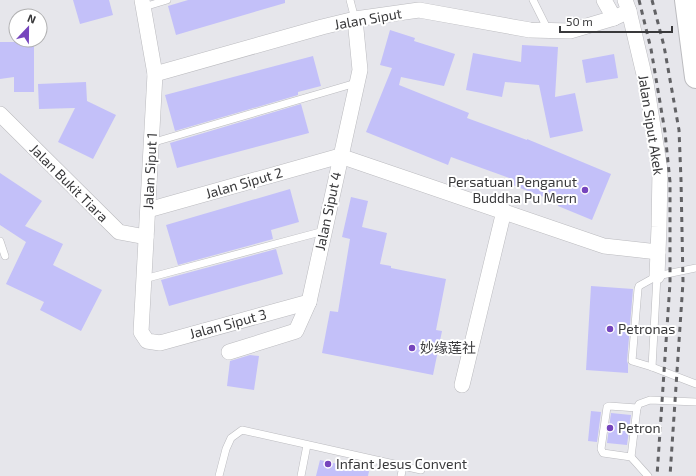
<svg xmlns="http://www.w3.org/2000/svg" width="696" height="476" viewBox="0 0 696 476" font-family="'Exo 2','Noto Sans SC',sans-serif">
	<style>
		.building { fill: #c3c0f9 }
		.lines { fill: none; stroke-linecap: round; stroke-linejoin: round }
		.service-casing { stroke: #bbbbbf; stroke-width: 8 }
		.minor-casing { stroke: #bbbbbf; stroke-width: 16 }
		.trunk-casing { stroke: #bbbbbf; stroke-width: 24 }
		.service { stroke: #fff; stroke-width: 7 }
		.minor { stroke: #fff; stroke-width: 15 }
		.trunk { stroke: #fff; stroke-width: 22 }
		.rail { stroke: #626265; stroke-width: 3; stroke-dasharray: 5 5; stroke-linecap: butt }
		.poi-dot { fill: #7645bd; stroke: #fff; stroke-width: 1.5 }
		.labels { text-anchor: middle; stroke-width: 4; stroke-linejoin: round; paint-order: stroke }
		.street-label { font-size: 14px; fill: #39393b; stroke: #fff }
		.poi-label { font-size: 14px; fill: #39393b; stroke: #fff; text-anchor: start }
	</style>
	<rect width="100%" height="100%" fill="#e6e6eb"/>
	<g class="building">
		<polygon points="73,0 109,0 113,15 80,24"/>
		<polygon points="188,0 285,0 285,3 176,35 168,6"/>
		<polygon points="390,30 415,38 414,41 455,54 444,86 401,77 399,85 469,113 467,118 527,140 527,139 611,174 592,220 558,206 559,203 510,184 512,179 451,157 448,165 366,132 392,68 380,65"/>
		<polygon points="0,42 34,42 34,92 14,92 14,77 0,79"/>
		<polygon points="522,45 558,47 555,97 575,93 583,131 550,138 539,85 505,82 502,97 466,90 473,53 521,62"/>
		<polygon points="614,54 618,78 586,83 582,60"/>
		<polygon points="313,56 321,86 298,92 298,95 175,131 165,95"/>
		<polygon points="86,82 87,101 116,115 93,159 58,142 75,108 39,109 38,84"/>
		<polygon points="301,104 309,133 177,168 170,143"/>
		<polygon points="0,173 42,201 25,226 63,244 53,265 102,290 81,331 40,310 44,302 6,284 26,242 0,225"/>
		<polygon points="290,189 299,222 271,230 273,239 178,265 166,225"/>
		<polygon points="351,197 368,201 362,227 387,233 380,264 391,266 391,268 446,279 436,330 442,331 433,375 322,353 330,311 338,312 350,239 342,237"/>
		<polygon points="276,249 283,274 169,306 161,280"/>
		<polygon points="591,286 633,289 627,361 628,364 628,373 586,370"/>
		<polygon points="250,355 259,356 254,390 227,386 230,361"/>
		<polygon points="591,411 601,412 597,442 588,441"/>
		<polygon points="611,413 631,415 627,445 607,443"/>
		<polygon points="320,460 369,471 368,476 316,476"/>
	</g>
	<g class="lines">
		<g class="service-casing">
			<g id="service">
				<polyline points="350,0 355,19"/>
				<polyline points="533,0 548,30"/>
				<polyline points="144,7 167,0"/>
				<polyline points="151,143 356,83"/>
				<polyline points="0,241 5,256"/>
				<polyline points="696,268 657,276 639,286 638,289 632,361 652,367 696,384"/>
				<polyline points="144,279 324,231"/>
				<polyline points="652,367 657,276"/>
				<polyline points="637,408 609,406 607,407 601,449 603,453 631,457 648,476"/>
				<polyline points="631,457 637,408 639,404 650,400 696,402"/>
				<polyline points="219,476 226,449 231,438 242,430 421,470"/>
				<polyline points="301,476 307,445"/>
				<polyline points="401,476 403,466"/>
			</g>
		</g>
		<g class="minor-casing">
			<g id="minor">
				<polyline points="142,0 155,74 141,332 147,341 160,343 309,302"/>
				<polyline points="604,0 614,18"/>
				<polyline points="625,0 629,11 646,83 660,170 659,227 657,276"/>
				<polyline points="155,74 322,27 355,19 419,10 530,30 570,31 614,18 629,11"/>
				<polyline points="0,114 119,232 146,237"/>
				<polyline points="148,210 340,156 604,246 658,252"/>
				<polyline points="229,352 296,331 309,302 360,70 355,19"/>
				<polyline points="462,385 504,211"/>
			</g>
		</g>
		<g class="trunk-casing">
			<polyline id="trunk" points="686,0 696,77"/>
		</g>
		<use href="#service" class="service"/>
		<use href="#minor" class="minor"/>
		<use href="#trunk" class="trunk"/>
		<g class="rail">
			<polyline points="639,0 651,49 665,132 670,182 670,283 657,476"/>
			<polyline points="652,0 664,46 679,130 681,180 683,282 670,476"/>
		</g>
	</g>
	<g class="poi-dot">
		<circle cx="585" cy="190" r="4"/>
		<circle cx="610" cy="329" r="4"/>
		<circle cx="412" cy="348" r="4"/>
		<circle cx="610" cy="428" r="4"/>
		<circle cx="328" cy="464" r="4"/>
	</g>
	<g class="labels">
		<g class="street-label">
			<text transform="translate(368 19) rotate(-10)" y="5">Jalan Siput</text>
			<text transform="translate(651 125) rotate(81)" y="5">Jalan Siput Akek</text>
			<text transform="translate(150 171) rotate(-87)" y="5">Jalan Siput 1</text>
			<text transform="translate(69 183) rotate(45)" y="5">Jalan Bukit Tiara</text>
			<text transform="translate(244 183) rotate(-16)" y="5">Jalan Siput 2</text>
			<text transform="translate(328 211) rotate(-78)" y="5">Jalan Siput 4</text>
			<text transform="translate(228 324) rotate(-15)" y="5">Jalan Siput 3</text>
		</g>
		<g class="poi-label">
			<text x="577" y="187" text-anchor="end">Persatuan Penganut<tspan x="577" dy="16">Buddha Pu Mern</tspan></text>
			<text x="618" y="334">Petronas</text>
			<text x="420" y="353">妙缘莲社</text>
			<text x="618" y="433">Petron</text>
			<text x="336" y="469">Infant Jesus Convent</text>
		</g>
	</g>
	<g transform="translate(28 28) rotate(22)"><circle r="19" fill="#ffffff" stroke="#b0b0b1"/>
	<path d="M0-3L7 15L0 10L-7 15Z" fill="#7645bd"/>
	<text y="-6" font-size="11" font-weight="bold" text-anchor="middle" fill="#39393b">N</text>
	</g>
	<path d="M560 26v6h112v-6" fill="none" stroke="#39393b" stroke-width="2"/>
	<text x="566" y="26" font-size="12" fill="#39393b" stroke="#ffffff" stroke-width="3" paint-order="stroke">50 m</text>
</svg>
